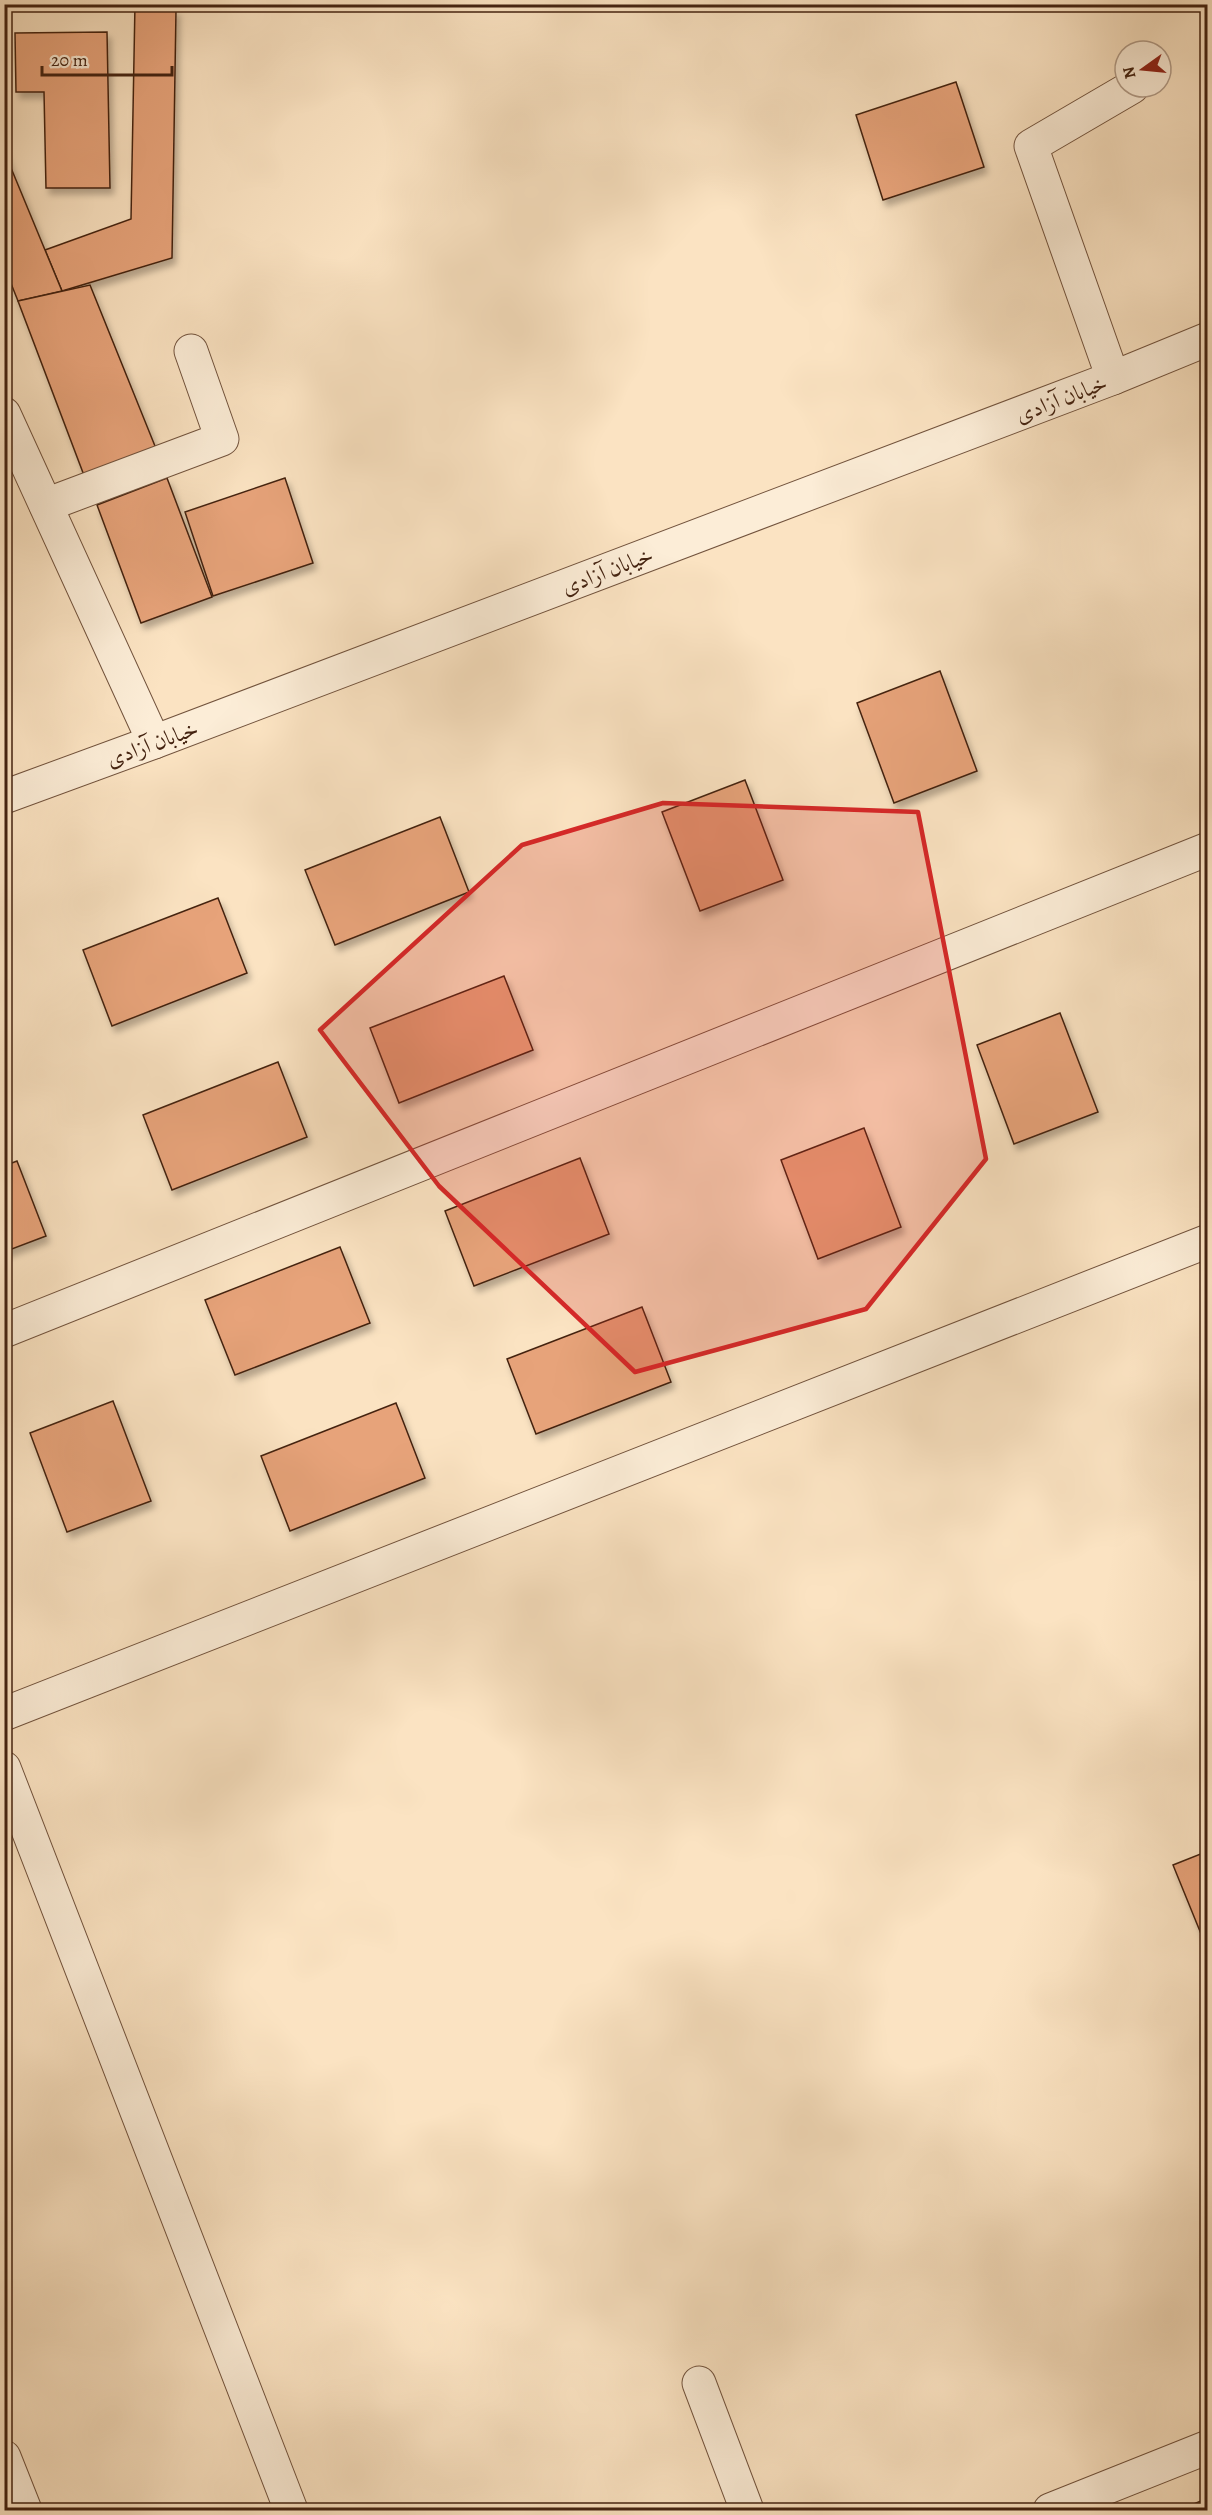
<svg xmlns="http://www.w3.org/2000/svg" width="1212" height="2515" viewBox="0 0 1212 2515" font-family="Alegreya,Amiri,serif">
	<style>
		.building { fill: #e7a37a; stroke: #442311; stroke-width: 1.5; filter: url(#shadow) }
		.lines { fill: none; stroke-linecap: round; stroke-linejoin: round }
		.minor-casing { stroke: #72533d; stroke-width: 35 }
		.minor { stroke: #fcedd7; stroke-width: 33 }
		.marked { fill: #d62828; fill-opacity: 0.2; stroke: #d62828; stroke-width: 4.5; stroke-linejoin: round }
		.labels { text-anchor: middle; stroke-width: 4.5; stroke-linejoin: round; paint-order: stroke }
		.street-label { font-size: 22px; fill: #442311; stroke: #fcedd7 }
	</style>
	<defs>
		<filter id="shadow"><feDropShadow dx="3.5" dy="6" stdDeviation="3" flood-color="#0004"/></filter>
	</defs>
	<rect width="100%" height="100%" fill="#fbe3c2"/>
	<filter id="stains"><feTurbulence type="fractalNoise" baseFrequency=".00333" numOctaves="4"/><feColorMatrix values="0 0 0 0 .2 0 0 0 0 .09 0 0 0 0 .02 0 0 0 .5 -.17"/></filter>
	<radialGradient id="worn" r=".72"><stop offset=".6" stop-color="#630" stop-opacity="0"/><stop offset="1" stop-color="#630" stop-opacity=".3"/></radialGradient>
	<g class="building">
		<polygon points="135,4 176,10 172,258 62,291 45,250 131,219"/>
		<polygon points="107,32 110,188 46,188 44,92 16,92 15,33"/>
		<polygon points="956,82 984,167 883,200 856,115"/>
		<polygon points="4,151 45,250 62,291 18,301 4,266"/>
		<polygon points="90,285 157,451 85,478 18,301"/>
		<polygon points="167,478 212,597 141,623 97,505"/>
		<polygon points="285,478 313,563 213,596 185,512"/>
		<polygon points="940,671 977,771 894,803 857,703"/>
		<polygon points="745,780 783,880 700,911 662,812"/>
		<polygon points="440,817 469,892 335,945 305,870"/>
		<polygon points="218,898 247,973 112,1026 83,950"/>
		<polygon points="504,976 533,1050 399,1103 370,1028"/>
		<polygon points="1060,1013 1098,1112 1014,1144 977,1045"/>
		<polygon points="278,1062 307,1137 172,1190 143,1115"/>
		<polygon points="864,1128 901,1227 818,1259 781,1160"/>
		<polygon points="580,1158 609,1234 474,1286 445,1211"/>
		<polygon points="17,1161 46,1236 4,1252 4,1166"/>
		<polygon points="340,1247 370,1323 235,1375 205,1300"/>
		<polygon points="642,1307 671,1382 536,1434 507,1359"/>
		<polygon points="113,1401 151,1501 67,1532 30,1433"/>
		<polygon points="396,1403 425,1478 290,1531 261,1456"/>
		<polygon points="1208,1851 1208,1951 1173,1865"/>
		<polygon points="1208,2498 1208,2510 1179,2510"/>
	</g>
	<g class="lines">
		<g class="minor-casing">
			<g id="minor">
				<polyline points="1113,378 1031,146 1132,87"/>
				<polyline points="4,414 154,742"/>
				<polyline points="46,505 222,439 191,351"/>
				<polyline points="4,797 154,742 1113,378 1208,339"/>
				<polyline points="4,1331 1208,849"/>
				<polyline points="4,1714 1208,1241"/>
				<polyline points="4,1768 291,2510"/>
				<polyline points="699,2383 747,2510"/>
				<polyline points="4,2457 25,2510"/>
				<polyline points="1050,2510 1208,2447"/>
			</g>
		</g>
		<use href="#minor" class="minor"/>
	</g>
	<path class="marked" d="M663 803 918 812 986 1159 866 1309 635 1372 439 1186 320 1030 522 845Z"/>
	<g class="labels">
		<g class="street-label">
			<text transform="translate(1061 398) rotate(-21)" y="8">خیابان آزادی</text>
			<text transform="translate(607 570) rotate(-21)" y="8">خیابان آزادی</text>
			<text transform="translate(152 743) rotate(-20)" y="8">خیابان آزادی</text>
		</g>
	</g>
	<rect width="1212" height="2515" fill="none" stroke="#fbe3c2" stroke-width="24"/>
	<rect x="6" y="6" width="1200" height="2503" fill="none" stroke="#442311" stroke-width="3"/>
	<rect x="12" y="12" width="1188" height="2491" fill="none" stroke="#442311" stroke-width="1.5"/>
	<g transform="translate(1143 69) rotate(255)"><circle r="28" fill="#fcedd7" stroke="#b29c88" stroke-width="1.5"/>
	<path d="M0-4.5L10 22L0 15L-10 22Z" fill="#8f2418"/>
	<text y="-9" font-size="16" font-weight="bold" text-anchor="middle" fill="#442311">N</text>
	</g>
	<path d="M42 66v9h130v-9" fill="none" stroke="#442311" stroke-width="3"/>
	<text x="51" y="66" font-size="18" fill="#442311" stroke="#fcedd7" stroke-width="4.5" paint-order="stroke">20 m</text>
	<rect width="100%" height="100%" filter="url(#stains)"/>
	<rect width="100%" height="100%" fill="url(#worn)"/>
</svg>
